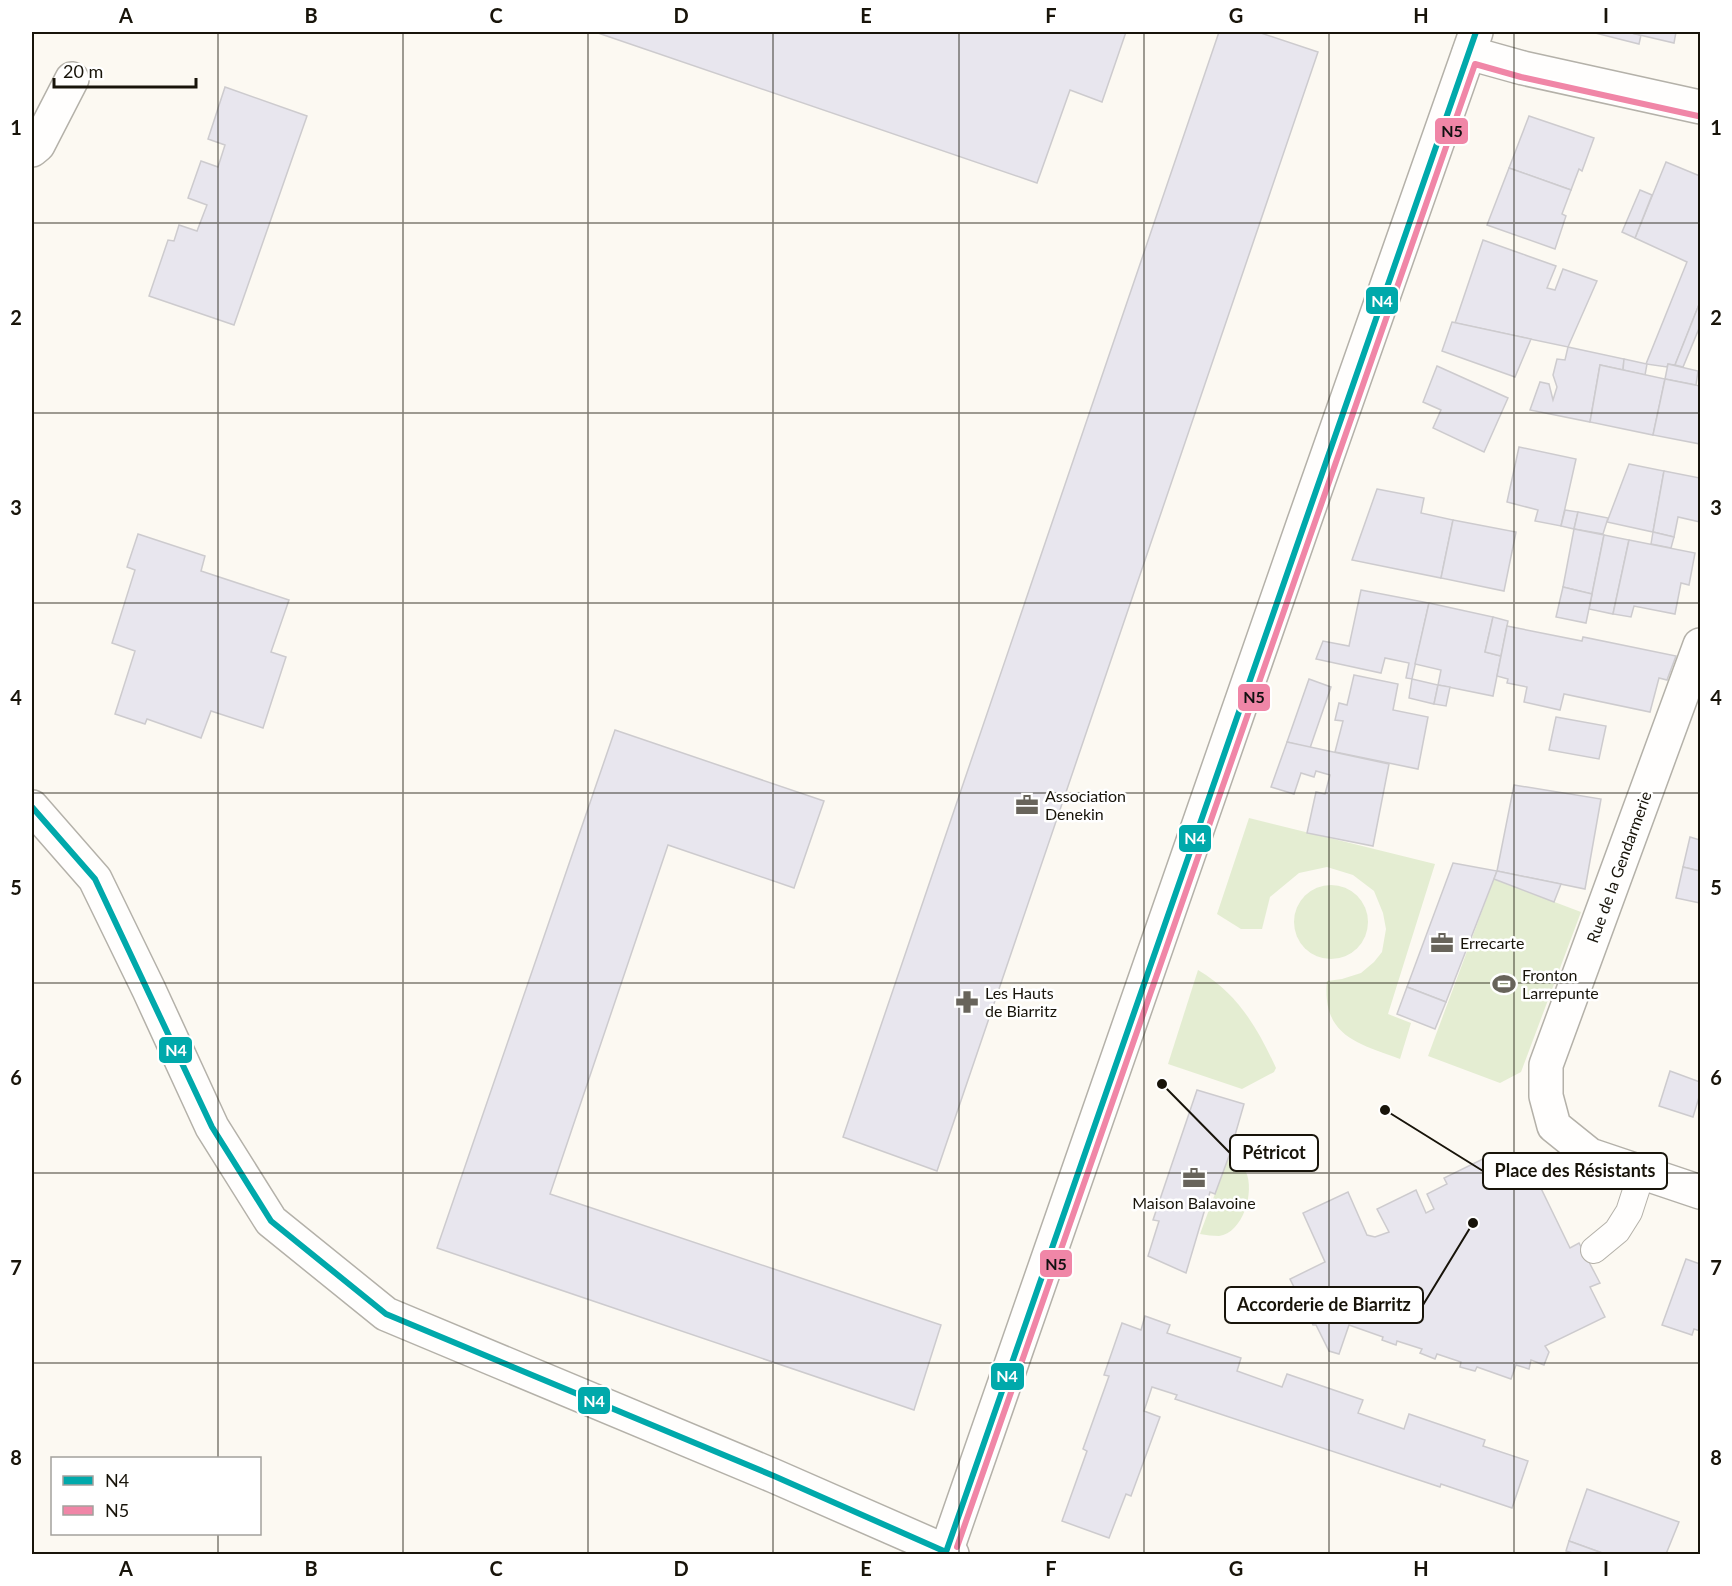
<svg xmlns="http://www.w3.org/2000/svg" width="1732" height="1586" viewBox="0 0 1732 1586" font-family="Lato,sans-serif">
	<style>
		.green { fill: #e4edd2 }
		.building { fill: #e8e6ee; stroke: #cdcbce; stroke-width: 1.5 }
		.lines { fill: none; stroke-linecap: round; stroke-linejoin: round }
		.service-casing { stroke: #b4b1a9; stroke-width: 28 }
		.minor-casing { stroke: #b4b1a9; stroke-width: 36 }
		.service { stroke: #fffefd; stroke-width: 26 }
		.minor { stroke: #fffefd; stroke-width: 33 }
		.bus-1-casing { stroke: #fff; stroke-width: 10 }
		.bus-2-casing { stroke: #fff; stroke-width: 10 }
		.bus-1 { stroke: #00a9ab; stroke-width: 6 }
		.bus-2 { stroke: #f086a7; stroke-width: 6 }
		.grid { fill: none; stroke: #18140a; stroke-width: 1.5; stroke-opacity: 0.55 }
		.labels { text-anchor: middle; stroke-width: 5; stroke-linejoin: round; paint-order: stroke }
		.poi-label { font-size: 16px; fill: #18140a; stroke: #fff; text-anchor: start }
		.street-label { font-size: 16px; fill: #18140a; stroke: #fff }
		.leader { fill: none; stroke: #18140a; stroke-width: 2 }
		.callout-dot { fill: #18140a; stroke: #fff; stroke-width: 2 }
		.callout { fill: #fff; stroke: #18140a; stroke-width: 2 }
		.callout-label { font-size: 18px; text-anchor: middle; font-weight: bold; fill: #18140a }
		.line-badge { stroke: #fff; stroke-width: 2 }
		.badge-label { font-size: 16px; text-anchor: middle; font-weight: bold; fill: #fff }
		.pale-badge-label { font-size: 16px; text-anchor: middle; font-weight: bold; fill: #111 }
		.neatline { fill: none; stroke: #18140a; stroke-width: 2 }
		.grid-label { font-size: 20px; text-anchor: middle; font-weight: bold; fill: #18140a }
	</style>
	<rect width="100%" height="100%" fill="#fcf9f2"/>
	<g class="green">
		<path d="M1249 818 1435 864 1388 1014 1411 1023 1400 1059C1357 1043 1322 1036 1327 981L1342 979 1361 973 1374 962 1382 952 1386 929 1383 913 1374 891 1353 875 1327 867 1299 873 1270 897 1262 929H1241L1217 914Z"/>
		<polygon points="1494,879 1581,912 1521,1072 1500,1083 1428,1056"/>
		<circle cx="1331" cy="922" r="37"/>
		<path d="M1198 970C1238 994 1257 1027 1276 1068L1274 1072 1242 1089 1168 1064Z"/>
		<path d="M1229 1156C1234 1160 1244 1166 1246 1172 1255 1192 1243 1233 1219 1236 1213 1236 1206 1235 1200 1234Z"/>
	</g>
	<g class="building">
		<polygon points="595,32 1126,32 1102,102 1070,90 1037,183"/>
		<polygon points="1219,32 1258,32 1318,52 937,1171 843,1137"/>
		<polygon points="1595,32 1627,32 1641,35 1639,44 1595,33"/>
		<polygon points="1627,32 1676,32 1674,43"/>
		<polygon points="225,87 307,116 234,325 149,296 168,240 174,241 179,225 197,231 207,205 188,198 201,161 218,167 225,145 208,139"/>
		<polygon points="1529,116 1594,138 1582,171 1579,169 1571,190 1509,168"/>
		<polygon points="1666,162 1700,176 1700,302 1675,365 1668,364 1667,367 1646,364 1687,262 1635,238"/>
		<polygon points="1509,168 1571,190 1562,214 1566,216 1555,249 1487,225"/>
		<polygon points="1640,190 1652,195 1635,238 1622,232"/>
		<polygon points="1483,240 1556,266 1547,288 1555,290 1563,269 1597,281 1568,347 1455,323"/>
		<polygon points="1700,302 1700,326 1683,367 1675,365"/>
		<polygon points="1452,322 1531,339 1515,377 1442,351"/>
		<polygon points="1568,347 1624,359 1623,370 1600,365 1590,422 1530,410 1540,382 1549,384 1553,400 1557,387 1553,375 1557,359 1565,360"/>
		<polygon points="1624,359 1647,364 1645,375 1623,370"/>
		<polygon points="1668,364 1698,371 1696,385 1665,379"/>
		<polygon points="1600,365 1665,379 1653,435 1590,422"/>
		<polygon points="1437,366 1508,398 1484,452 1433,428 1441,410 1423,402"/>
		<polygon points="1665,379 1700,386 1700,444 1653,435"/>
		<polygon points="1519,447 1576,459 1561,526 1535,521 1538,510 1507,502"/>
		<polygon points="1629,464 1664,471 1653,532 1607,522"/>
		<polygon points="1664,471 1700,478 1700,522 1678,517 1674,537 1653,532"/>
		<polygon points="1377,489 1424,498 1421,513 1453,520 1441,578 1352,560"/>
		<polygon points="1565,510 1578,512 1574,529 1561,526"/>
		<polygon points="1578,512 1608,518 1603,534 1574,529"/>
		<polygon points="1453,520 1516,532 1504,591 1441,578"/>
		<polygon points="1574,529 1604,535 1592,594 1563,587"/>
		<polygon points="1653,532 1674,537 1671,548 1651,544"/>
		<polygon points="138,534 205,556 201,571 289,600 271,652 286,657 263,728 211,711 201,738 147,719 145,724 115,714 135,651 112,643 135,570 127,567"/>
		<polygon points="1604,535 1629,540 1613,614 1589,609"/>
		<polygon points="1629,540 1695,553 1689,585 1681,583 1675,614 1634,606 1631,617 1613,614"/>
		<polygon points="1563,587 1592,594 1586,623 1556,617"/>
		<polygon points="1361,590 1429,603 1412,679 1406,678 1409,663 1385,658 1381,673 1316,659 1323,641 1349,646"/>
		<polygon points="1429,603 1493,617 1485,652 1501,656 1493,696 1438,685 1441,670 1415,664"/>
		<polygon points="1493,617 1508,621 1501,656 1485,652"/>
		<polygon points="1507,626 1582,641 1583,637 1676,656 1667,680 1659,678 1650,712 1564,694 1560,710 1524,702 1527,687 1507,683 1508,679 1497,676"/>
		<polygon points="1354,675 1398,684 1393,710 1428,717 1418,769 1335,752 1343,721 1335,720 1339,703 1347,705"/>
		<polygon points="1309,679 1331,687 1310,748 1287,742"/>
		<polygon points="1412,679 1438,685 1434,704 1409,698"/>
		<polygon points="1438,685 1450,687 1446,706 1434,704"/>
		<polygon points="1556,717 1606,726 1599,759 1549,750"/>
		<polygon points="615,730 824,801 794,888 668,845 550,1194 941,1325 914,1410 437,1248"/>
		<polygon points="1287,742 1389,764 1373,846 1307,833 1316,792 1325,794 1330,775 1316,771 1314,777 1301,773 1294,794 1271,787"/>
		<polygon points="1514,785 1601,799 1585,889 1497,871"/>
		<polygon points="1690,837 1700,840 1700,871 1683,867"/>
		<polygon points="1453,863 1497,871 1446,1002 1407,987"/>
		<polygon points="1683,867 1700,871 1700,903 1676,898"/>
		<polygon points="1497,871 1561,884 1554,902 1494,879"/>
		<polygon points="1407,987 1446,1002 1435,1029 1397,1014"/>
		<polygon points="1670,1071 1700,1082 1700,1094 1693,1117 1659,1106"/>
		<polygon points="1197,1090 1244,1104 1229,1156 1215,1194 1210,1192 1186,1273 1148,1256 1159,1221 1153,1220"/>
		<polygon points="1493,1154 1507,1183 1527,1173 1529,1176 1534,1174 1570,1248 1579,1243 1600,1283 1590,1287 1605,1317 1545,1346 1549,1352 1544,1365 1531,1360 1529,1369 1516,1365 1511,1379 1477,1367 1475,1371 1460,1367 1461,1362 1437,1354 1435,1359 1420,1353 1422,1349 1397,1341 1396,1345 1382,1340 1383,1337 1349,1325 1339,1354 1329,1351 1316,1325 1313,1325 1290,1279 1325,1262 1303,1213 1348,1192 1367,1235 1375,1237 1389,1232 1377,1209 1416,1190 1426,1213 1434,1209 1427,1194 1447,1184 1444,1178"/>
		<polygon points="1686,1259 1700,1264 1700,1331 1694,1329 1692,1335 1662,1325"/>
		<polygon points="1145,1316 1170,1325 1167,1333 1241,1358 1237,1371 1282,1387 1287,1374 1363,1400 1358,1413 1404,1429 1409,1414 1485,1440 1483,1446 1528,1461 1512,1508 1441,1484 1440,1487 1175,1399 1177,1395 1152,1387 1144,1411 1160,1417 1131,1496 1126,1494 1109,1538 1062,1521 1087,1451 1083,1449 1109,1376 1104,1375 1122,1323 1141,1330"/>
		<polygon points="1587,1489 1679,1522 1666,1554 1605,1554 1569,1541"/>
		<polygon points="1569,1541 1605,1554 1576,1554 1566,1551"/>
	</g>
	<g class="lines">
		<g class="service-casing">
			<polyline id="service" points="1594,1250 1617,1231 1629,1212 1642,1172"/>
		</g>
		<g class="minor-casing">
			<g id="minor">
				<polyline points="1469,53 1523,68 1700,107"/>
				<polyline points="32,150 38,145 72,79"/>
				<polyline points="1700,645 1546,1065 1546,1096 1554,1126 1590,1155 1700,1192"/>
				<polyline points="32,807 95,879 149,990 212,1127 271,1221 386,1314 774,1476 952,1554"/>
				<polyline points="946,1552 1304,522 1476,32"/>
			</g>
		</g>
		<use href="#service" class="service"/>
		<use href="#minor" class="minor"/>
		<g class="bus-1-casing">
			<polyline id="bus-1" points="32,807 95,879 212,1127 271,1221 386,1314 774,1476 946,1552 1476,32"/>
		</g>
		<g class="bus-2-casing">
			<polyline id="bus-2" points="957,1547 1475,64 1521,77 1698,116"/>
		</g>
		<use href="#bus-1" class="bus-1"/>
		<use href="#bus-2" class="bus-2"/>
	</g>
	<path class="grid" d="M218 32V1458M403 32V1554M588 32V1554M773 32V1554M959 32V1554M1144 32V1554M1329 32V1554M1514 32V1554M32 223H1700M32 413H1700M32 603H1700M32 793H1700M32 983H1700M32 1173H1700M32 1363H1700M218 1534V1554"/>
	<defs>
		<g id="office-bare" transform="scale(1.8)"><path d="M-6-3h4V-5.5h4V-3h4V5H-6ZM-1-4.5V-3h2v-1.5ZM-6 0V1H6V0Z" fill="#68645b" stroke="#fff" stroke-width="2.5" paint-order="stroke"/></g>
		<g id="stadium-bare" transform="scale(1.8)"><path d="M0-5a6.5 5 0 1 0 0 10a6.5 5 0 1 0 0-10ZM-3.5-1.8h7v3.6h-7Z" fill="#68645b" stroke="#fff" stroke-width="2.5" paint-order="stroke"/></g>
		<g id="pharmacy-bare" transform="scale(1.8)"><path d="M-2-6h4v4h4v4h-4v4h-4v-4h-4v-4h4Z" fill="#68645b" stroke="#fff" stroke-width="2.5" paint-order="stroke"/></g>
	</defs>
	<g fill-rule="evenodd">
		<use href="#office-bare" x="1027" y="805"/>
		<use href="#office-bare" x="1442" y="943"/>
		<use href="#stadium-bare" x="1504" y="984"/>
		<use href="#pharmacy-bare" x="967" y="1002"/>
		<use href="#office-bare" x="1194" y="1178"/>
	</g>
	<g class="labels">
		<g class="poi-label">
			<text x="1045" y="802">Association<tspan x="1045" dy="18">Denekin</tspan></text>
			<text x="1460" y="949">Errecarte</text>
			<text x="1522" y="981">Fronton<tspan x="1522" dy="18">Larrepunte</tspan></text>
			<text x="985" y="999">Les Hauts<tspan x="985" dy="18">de Biarritz</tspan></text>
			<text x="1194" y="1209" text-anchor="middle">Maison Balavoine</text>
		</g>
		<g class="street-label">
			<text transform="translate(1619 867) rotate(-70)" y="6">Rue de la Gendarmerie</text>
		</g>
	</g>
	<path class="leader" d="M1162 1084L1230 1153M1385 1110L1483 1171M1473 1223L1423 1305"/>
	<g class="callout-dot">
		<circle cx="1162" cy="1084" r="6"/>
		<circle cx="1385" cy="1110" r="6"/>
		<circle cx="1473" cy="1223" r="6"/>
	</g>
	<g class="callout">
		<rect x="1230" y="1135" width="88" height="36" rx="6"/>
		<rect x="1483" y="1153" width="184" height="36" rx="6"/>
		<rect x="1225" y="1287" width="198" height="36" rx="6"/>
	</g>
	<g class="callout-label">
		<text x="1274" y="1159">Pétricot</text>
		<text x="1575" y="1177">Place des Résistants</text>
		<text x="1324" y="1311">Accorderie de Biarritz</text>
	</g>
	<g class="line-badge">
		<rect x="1434" y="117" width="35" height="28" rx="6" fill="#f086a7"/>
		<rect x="1365" y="286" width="34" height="29" rx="6" fill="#00a9ab"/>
		<rect x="1237" y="683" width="34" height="29" rx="6" fill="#f086a7"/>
		<rect x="1178" y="824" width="34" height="29" rx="6" fill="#00a9ab"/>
		<rect x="158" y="1036" width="35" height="28" rx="6" fill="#00a9ab"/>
		<rect x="1039" y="1249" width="34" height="29" rx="6" fill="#f086a7"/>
		<rect x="990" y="1362" width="35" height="29" rx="6" fill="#00a9ab"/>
		<rect x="577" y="1386" width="34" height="29" rx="6" fill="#00a9ab"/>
	</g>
	<g class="badge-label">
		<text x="1382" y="307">N4</text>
		<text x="1195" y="844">N4</text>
		<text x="176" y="1056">N4</text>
		<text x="1007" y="1382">N4</text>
		<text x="594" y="1407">N4</text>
	</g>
	<g class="pale-badge-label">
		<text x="1452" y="137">N5</text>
		<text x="1254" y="703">N5</text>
		<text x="1056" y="1270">N5</text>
	</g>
	<rect width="1732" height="1586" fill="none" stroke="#ffffff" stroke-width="66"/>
	<rect x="51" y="1457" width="210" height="78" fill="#ffffff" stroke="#a3a19d" stroke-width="1.5"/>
	<rect x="63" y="1476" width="30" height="9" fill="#00a9ab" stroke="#a3a19d" stroke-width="1.5"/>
	<text x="105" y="1487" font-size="18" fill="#18140a">N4</text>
	<rect x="63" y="1506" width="30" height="9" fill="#f086a7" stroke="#a3a19d" stroke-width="1.5"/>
	<text x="105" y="1517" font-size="18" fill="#18140a">N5</text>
	<path d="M54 78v9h142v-9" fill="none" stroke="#18140a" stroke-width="3"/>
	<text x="63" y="78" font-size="18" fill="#18140a" stroke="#ffffff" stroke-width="4.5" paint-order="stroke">20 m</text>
	<rect x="33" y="33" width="1666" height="1520" class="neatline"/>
	<g class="grid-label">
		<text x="126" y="23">A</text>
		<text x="311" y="23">B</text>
		<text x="496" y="23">C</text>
		<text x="681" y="23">D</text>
		<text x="866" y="23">E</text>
		<text x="1051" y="23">F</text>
		<text x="1236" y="23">G</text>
		<text x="1421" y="23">H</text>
		<text x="1606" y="23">I</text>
		<text x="16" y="135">1</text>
		<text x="1716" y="135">1</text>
		<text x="16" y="325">2</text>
		<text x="1716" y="325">2</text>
		<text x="16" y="515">3</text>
		<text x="1716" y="515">3</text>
		<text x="16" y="705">4</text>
		<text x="1716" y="705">4</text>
		<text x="16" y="895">5</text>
		<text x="1716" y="895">5</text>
		<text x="16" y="1085">6</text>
		<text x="1716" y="1085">6</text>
		<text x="16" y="1275">7</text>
		<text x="1716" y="1275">7</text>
		<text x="16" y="1465">8</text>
		<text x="1716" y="1465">8</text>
		<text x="126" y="1576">A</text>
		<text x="311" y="1576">B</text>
		<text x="496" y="1576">C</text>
		<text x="681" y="1576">D</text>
		<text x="866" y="1576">E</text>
		<text x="1051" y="1576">F</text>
		<text x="1236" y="1576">G</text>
		<text x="1421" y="1576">H</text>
		<text x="1606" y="1576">I</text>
	</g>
</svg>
